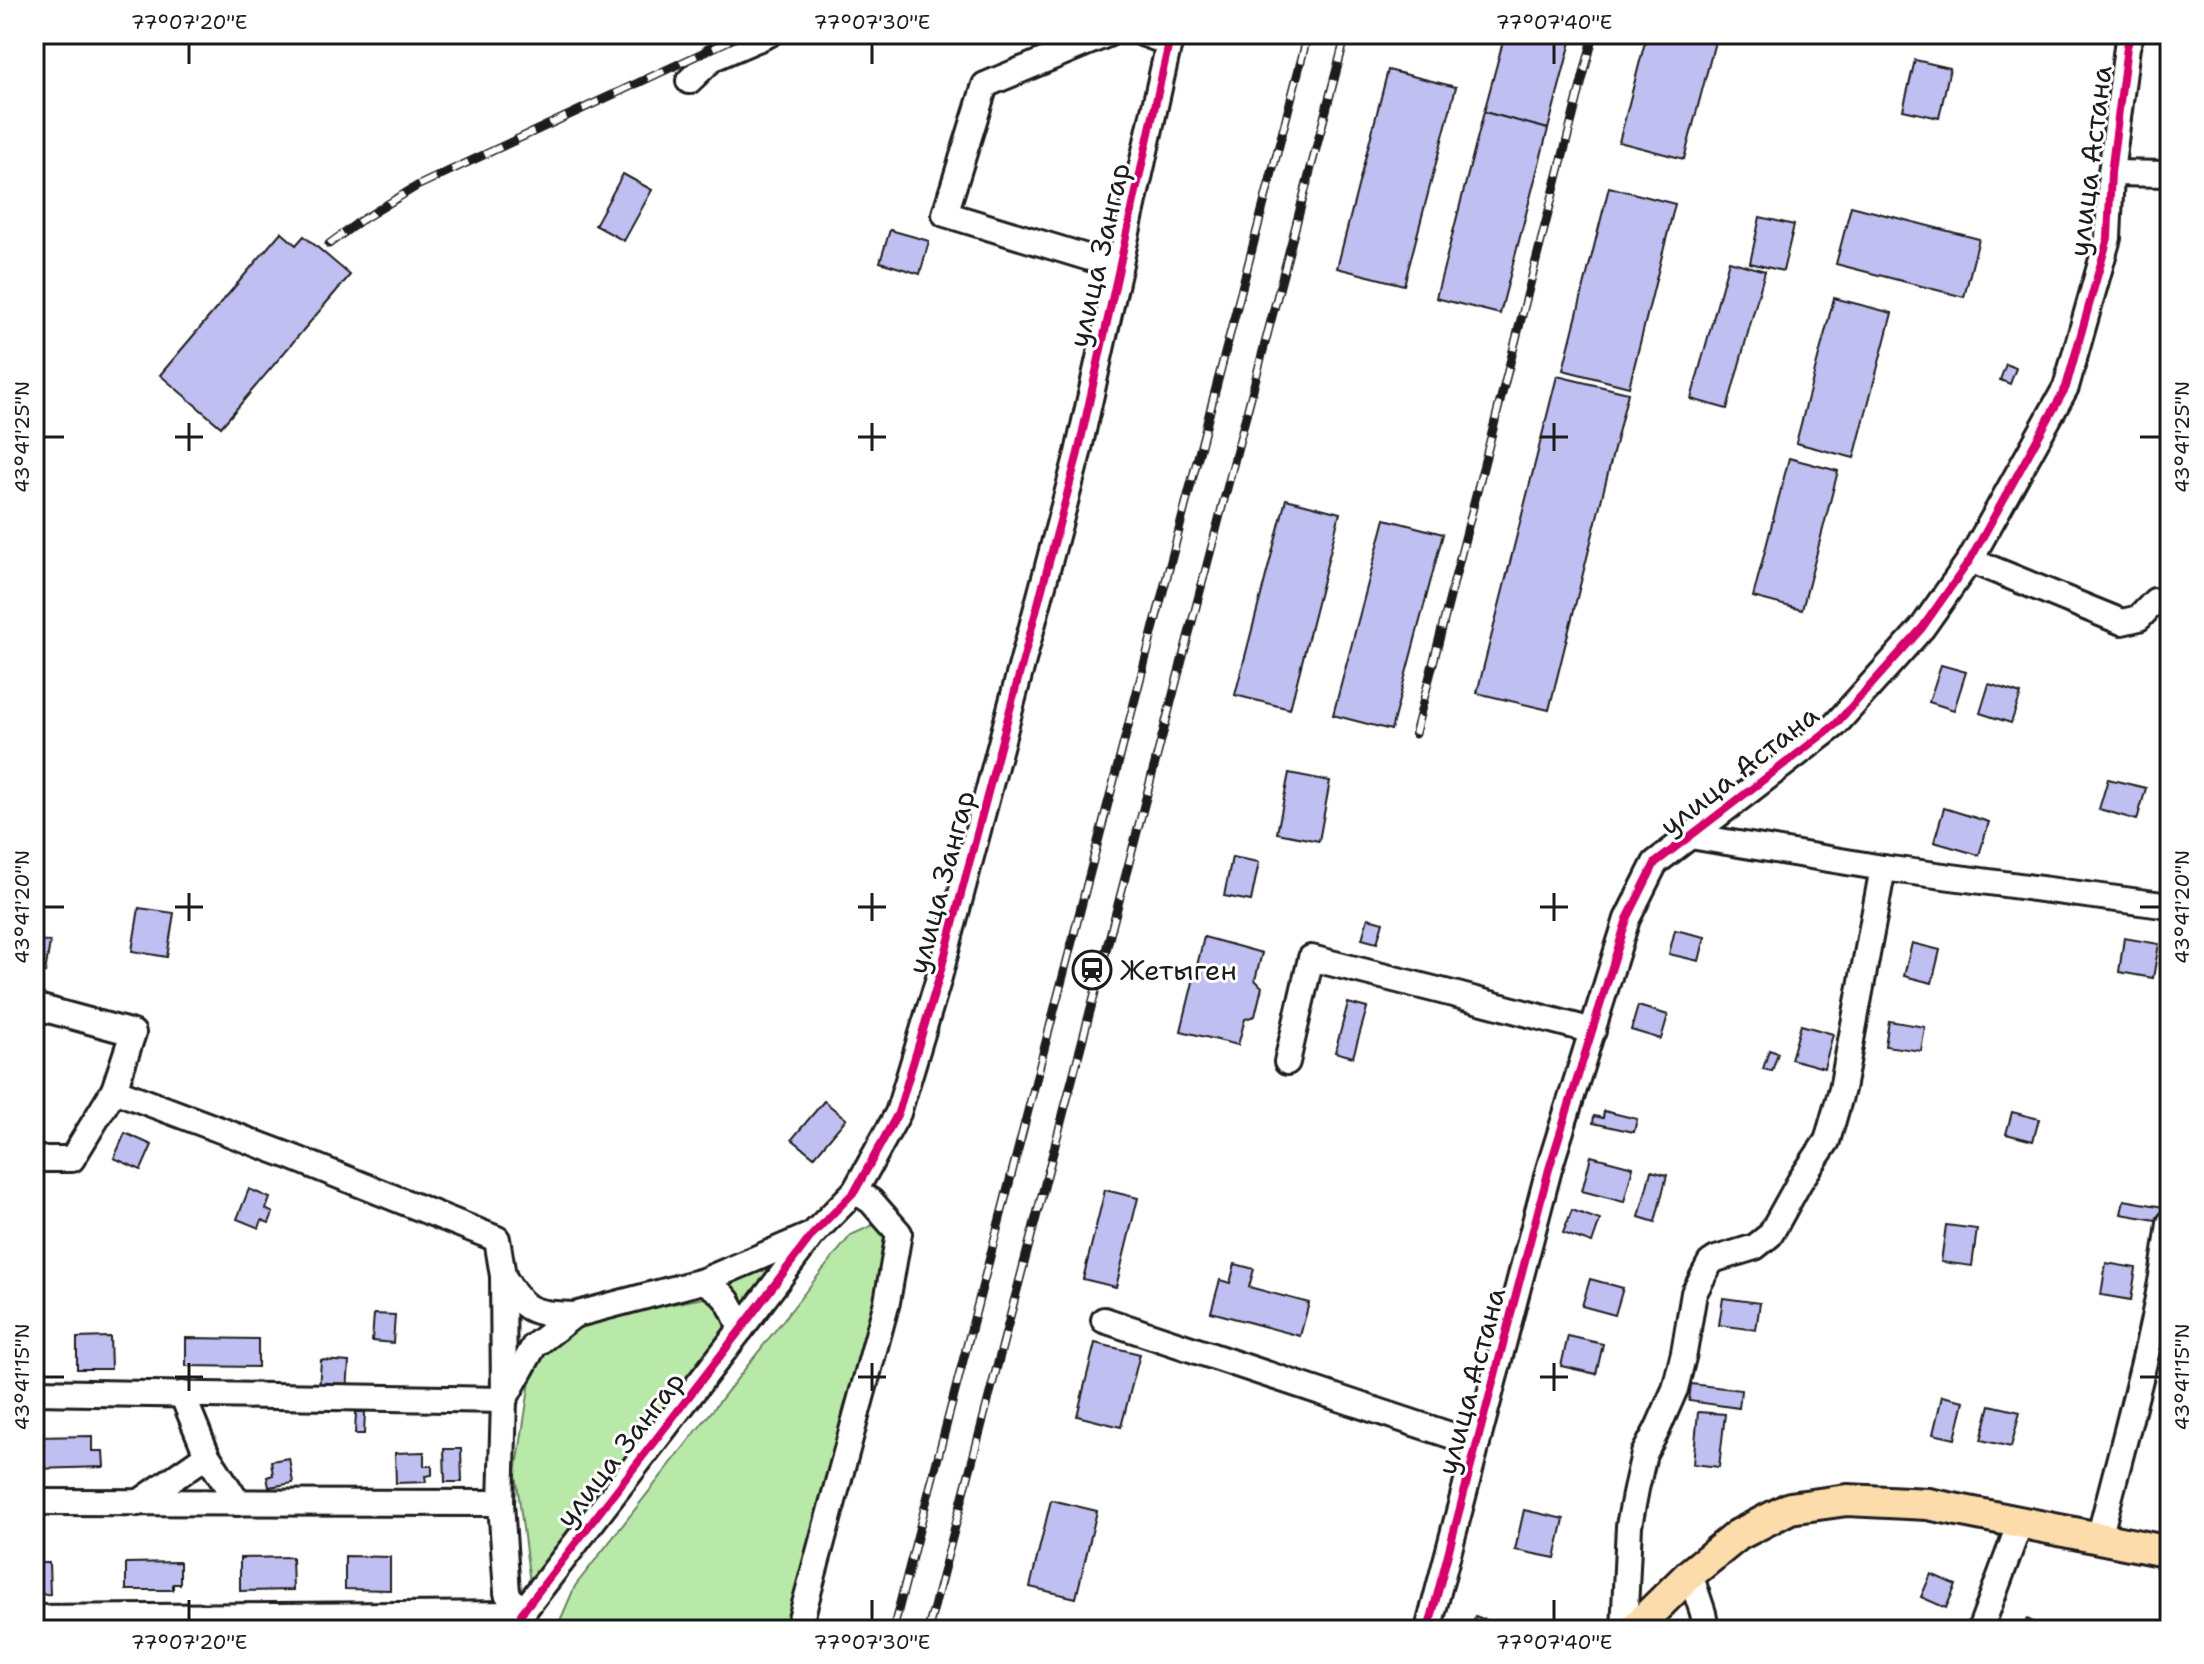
<svg xmlns="http://www.w3.org/2000/svg" width="2204" height="1664" viewBox="0 0 2204 1664" font-family="'Shantell Sans',sans-serif">
	<style>
		.green { fill: #b9e9a8; stroke: #6a8262; stroke-width: 2 }
		.building { fill: #c0bff1; stroke: #1c1c1c; stroke-width: 2 }
		.lines { fill: none; stroke-linecap: round; stroke-linejoin: round }
		.minor-casing { stroke: #1c1c1c; stroke-width: 30 }
		.major-casing { stroke: #1c1c1c; stroke-width: 36 }
		.minor { stroke: #fff; stroke-width: 24 }
		.major { stroke: #fddcac; stroke-width: 30 }
		.rail-casing { stroke: #1c1c1c; stroke-width: 9 }
		.rail { stroke: #fff; stroke-width: 6; stroke-dasharray: 18; stroke-linecap: butt }
		.cycleway-casing { stroke: #fff; stroke-width: 13 }
		.cycleway { stroke: #d6006c; stroke-width: 8 }
		.ticks { fill: none; stroke: #1c1c1c; stroke-width: 3 }
		.labels { text-anchor: middle; stroke-width: 6; stroke-linejoin: round; paint-order: stroke }
		.street-label { font-size: 28px; fill: #1c1c1c; stroke: #fff }
		.poi-label { font-size: 28px; fill: #1c1c1c; stroke: #fff; text-anchor: start }
		.neatline { fill: none; stroke: #1c1c1c; stroke-width: 3 }
		.ticks-label { font-size: 20px; text-anchor: middle; fill: #1c1c1c }
	</style>
	<rect width="100%" height="100%" fill="#fff"/>
	<filter id="ink" filterUnits="userSpaceOnUse"><feTurbulence type="fractalNoise" baseFrequency=".0125" numOctaves="2"/><feDisplacementMap in="SourceGraphic" scale="16" xChannelSelector="R" yChannelSelector="G"/><feConvolveMatrix kernelMatrix="1 2 1 2 8 2 1 2 1" color-interpolation-filters="sRGB"/></filter>
	<g filter="url(#ink)">
		<g class="green">
			<polygon points="873,1225 887,1231 892,1241 791,1630 556,1630 575,1586 817,1277 851,1235"/>
			<polygon points="785,1254 742,1318 718,1283"/>
			<path d="M704 1298C723 1303 726 1322 724 1339L530 1583 516 1474 530 1381 542 1357 563 1335 589 1323 635 1311Z"/>
		</g>
		<g class="building">
			<polygon points="1505,34 1573,34 1548,129 1484,112"/>
			<polygon points="1647,34 1717,34 1684,159 1619,142"/>
			<polygon points="1915,60 1950,68 1939,118 1903,110"/>
			<polygon points="1388,70 1456,87 1404,285 1337,268"/>
			<polygon points="1484,112 1548,129 1500,314 1436,298"/>
			<polygon points="623,174 652,190 624,241 595,225"/>
			<polygon points="1609,187 1675,204 1629,387 1563,370"/>
			<polygon points="1851,206 1979,239 1964,297 1836,264"/>
			<polygon points="1760,217 1794,225 1783,271 1750,263"/>
			<polygon points="890,230 929,241 920,274 880,262"/>
			<polygon points="281,232 296,245 304,236 350,275 221,427 160,375"/>
			<polygon points="1729,261 1765,271 1727,409 1691,399"/>
			<polygon points="1834,298 1892,313 1854,458 1796,443"/>
			<polygon points="2006,364 2016,368 2010,384 2000,380"/>
			<polygon points="1557,376 1628,393 1549,710 1477,693"/>
			<polygon points="1789,458 1838,471 1802,610 1753,597"/>
			<polygon points="1286,499 1340,513 1290,709 1235,695"/>
			<polygon points="1385,519 1443,534 1391,730 1333,715"/>
			<polygon points="1941,665 1966,672 1954,710 1929,702"/>
			<polygon points="1989,684 2021,694 2011,723 1980,713"/>
			<polygon points="1289,773 1330,781 1319,841 1277,833"/>
			<polygon points="2108,779 2146,788 2137,820 2099,809"/>
			<polygon points="1944,808 1989,822 1979,855 1934,842"/>
			<polygon points="1232,857 1259,862 1251,901 1224,896"/>
			<polygon points="139,908 174,913 167,957 132,951"/>
			<polygon points="1368,918 1383,922 1377,943 1362,939"/>
			<polygon points="1675,930 1705,937 1699,961 1669,954"/>
			<polygon points="1204,937 1262,953 1255,980 1262,987 1255,1016 1245,1019 1238,1045 1181,1031"/>
			<polygon points="2124,938 2159,944 2153,978 2119,972"/>
			<polygon points="34,940 50,942 45,973 34,971"/>
			<polygon points="1912,943 1940,950 1932,983 1904,976"/>
			<polygon points="1348,1003 1367,1008 1353,1057 1335,1052"/>
			<polygon points="1638,1006 1668,1015 1661,1039 1631,1030"/>
			<polygon points="1889,1021 1925,1027 1921,1051 1885,1046"/>
			<polygon points="1801,1025 1833,1034 1824,1068 1791,1059"/>
			<polygon points="1769,1050 1778,1053 1772,1071 1763,1069"/>
			<polygon points="824,1101 846,1119 814,1157 792,1139"/>
			<polygon points="1604,1111 1637,1119 1634,1132 1593,1123 1594,1116 1603,1118"/>
			<polygon points="2012,1112 2039,1119 2033,1141 2006,1134"/>
			<polygon points="125,1133 152,1145 141,1170 114,1158"/>
			<polygon points="1591,1156 1633,1167 1624,1202 1582,1191"/>
			<polygon points="1651,1171 1667,1175 1655,1222 1639,1217"/>
			<polygon points="249,1189 270,1198 266,1209 273,1213 269,1223 262,1220 259,1228 237,1219"/>
			<polygon points="1105,1190 1138,1198 1116,1287 1083,1279"/>
			<polygon points="2124,1200 2164,1207 2162,1221 2121,1214"/>
			<polygon points="1572,1210 1600,1220 1592,1243 1563,1233"/>
			<polygon points="1946,1225 1977,1229 1972,1266 1941,1262"/>
			<polygon points="2106,1263 2136,1268 2131,1300 2101,1295"/>
			<polygon points="1235,1264 1254,1269 1249,1287 1309,1303 1300,1336 1211,1312 1220,1280 1230,1283"/>
			<polygon points="1590,1279 1623,1288 1615,1315 1582,1306"/>
			<polygon points="1723,1298 1760,1303 1756,1330 1719,1325"/>
			<polygon points="374,1314 395,1315 393,1343 372,1341"/>
			<polygon points="1568,1336 1603,1344 1596,1374 1561,1366"/>
			<polygon points="110,1337 111,1369 77,1369 77,1338"/>
			<polygon points="186,1338 258,1339 258,1367 186,1366"/>
			<polygon points="1095,1343 1140,1354 1121,1427 1077,1416"/>
			<polygon points="321,1360 349,1362 347,1392 319,1390"/>
			<polygon points="1691,1384 1741,1390 1739,1408 1689,1401"/>
			<polygon points="1942,1396 1964,1401 1955,1439 1933,1434"/>
			<polygon points="1990,1405 2020,1412 2011,1447 1981,1440"/>
			<polygon points="356,1412 365,1412 364,1434 355,1434"/>
			<polygon points="1698,1412 1725,1414 1719,1467 1693,1464"/>
			<polygon points="92,1436 92,1451 103,1451 104,1467 35,1469 34,1437"/>
			<polygon points="444,1449 461,1449 462,1482 445,1482"/>
			<polygon points="424,1452 424,1466 432,1466 432,1475 425,1476 426,1482 396,1483 395,1453"/>
			<polygon points="289,1458 293,1483 269,1487 267,1477 273,1475 271,1461"/>
			<polygon points="1051,1500 1097,1511 1076,1598 1030,1587"/>
			<polygon points="1524,1510 1564,1519 1555,1558 1515,1550"/>
			<polygon points="345,1556 390,1557 390,1590 345,1589"/>
			<polygon points="292,1557 293,1590 240,1591 240,1558"/>
			<polygon points="180,1562 180,1584 173,1584 173,1590 126,1590 126,1563"/>
			<polygon points="34,1563 49,1563 50,1594 34,1595"/>
			<polygon points="1931,1574 1956,1585 1946,1608 1921,1597"/>
			<polygon points="1475,1616 1513,1630 1471,1630"/>
			<polygon points="2027,1619 2048,1630 2021,1630"/>
			<rect x="441" y="1626" width="47" height="4"/>
		</g>
		<g class="lines">
			<g class="minor-casing">
				<g id="minor">
					<polyline points="1108,34 985,85 945,214 1119,267"/>
					<polyline points="1144,34 1169,43"/>
					<polyline points="689,81 713,58 769,34"/>
					<polyline points="2111,173 2170,174"/>
					<polyline points="1970,560 2122,622 2139,618 2155,601"/>
					<polyline points="1690,836 1883,868 2170,906"/>
					<polyline points="34,1006 133,1033 114,1090 292,1157 497,1239 503,1276 504,1400 501,1503 507,1593 521,1614"/>
					<polyline points="1287,1062 1311,958 1457,995 1593,1031"/>
					<polyline points="34,1159 72,1159 114,1090"/>
					<path d="M503 1276C525 1314 533 1313 574 1315"/>
					<path d="M703 1281C728 1295 731 1304 741 1329"/>
					<polyline points="1104,1320 1477,1444"/>
					<polyline points="34,1392 504,1400 534,1346 574,1315 703,1281 811,1235"/>
					<polyline points="182,1394 207,1455 238,1503"/>
					<polyline points="34,1502 501,1503"/>
					<polyline points="138,1503 207,1455"/>
					<path d="M2099 1539C2125 1434 2157 1330 2170 1223"/>
					<polyline points="1690,1574 1703,1613 1706,1630"/>
					<polyline points="34,1618 521,1614"/>
					<polyline points="522,1630 521,1614 741,1329 812,1235 855,1191 898,1113 938,981 1078,453 1171,34"/>
					<polyline points="798,1630 887,1302 899,1233 871,1201 855,1191"/>
					<polyline points="1428,1630 1549,1169 1627,919 1655,863 1835,725 1922,628 1970,560 2066,387 2108,238 2111,173 2127,47 2131,34"/>
					<polyline points="1624,1630 1629,1526 1636,1489 1644,1454 1657,1430 1675,1389 1684,1353 1694,1293 1710,1263 1716,1259 1755,1247 1770,1235 1800,1181 1827,1141 1842,1089 1883,868"/>
					<polyline points="1980,1630 2020,1523"/>
				</g>
			</g>
			<g class="major-casing">
				<polyline id="major" points="1633,1630 1690,1574 1738,1535 1790,1508 1847,1500 1928,1504 2170,1552"/>
			</g>
			<use href="#minor" class="minor"/>
			<use href="#major" class="major"/>
			<g class="rail-casing">
				<g id="rail">
					<polyline points="329,244 360,221 417,186 743,34"/>
					<polyline points="1415,734 1594,34"/>
					<polyline points="893,1630 1308,34"/>
					<polyline points="928,1630 1346,34"/>
				</g>
			</g>
			<use href="#rail" class="rail"/>
			<g class="cycleway-casing">
				<g id="cycleway">
					<polyline points="522,1630 521,1614 741,1329 812,1235 855,1191 898,1113 938,981 1078,453 1171,34"/>
					<polyline points="1428,1630 1549,1169 1627,919 1655,863 1835,725 1922,628 1970,560 2066,387 2108,238 2111,173 2127,47 2131,34"/>
				</g>
			</g>
			<use href="#cycleway" class="cycleway"/>
		</g>
	</g>
	<path class="ticks" d="M189 44V64M872 44V64M1554 44V64M189 423V451M872 423V451M1554 423V451M44 437H64M175 437H203M858 437H886M1540 437H1568M2140 437H2160M189 893V921M872 893V921M1554 893V921M44 907H64M175 907H203M858 907H886M1540 907H1568M2140 907H2160M189 1363V1391M872 1363V1391M1554 1363V1391M44 1377H64M175 1377H203M858 1377H886M1540 1377H1568M2140 1377H2160M189 1600V1620M872 1600V1620M1554 1600V1620"/>
	<defs>
		<g id="station-ring" transform="scale(2)"><circle r="9.5" fill="#fff" stroke="#1c1c1c" stroke-width="1.5"/><path d="M-3-6H3Q5-6 5-4V2Q5 4 3 4L4.5 6H3L1.5 4h-3L-3 6H-4.5L-3 4Q-5 4-5 2V-4Q-5-6-3-6ZM-3.5-4v3h7v-3ZM-3.5 1v1.5H-2V1ZM2 1v1.5H3.5V1Z" fill="#1c1c1c"/></g>
	</defs>
	<g fill-rule="evenodd">
		<use href="#station-ring" x="1092" y="970"/>
	</g>
	<g class="labels">
		<g class="street-label">
			<text transform="translate(2090 161) rotate(-83)" y="10">улица Астана</text>
			<text transform="translate(1099 255) rotate(-77)" y="10">улица Зангар</text>
			<text transform="translate(1739 770) rotate(-38)" y="10">улица Астана</text>
			<text transform="translate(941 882) rotate(-75)" y="10">улица Зангар</text>
			<text transform="translate(1471 1381) rotate(-75)" y="10">улица Астана</text>
			<text transform="translate(620 1449) rotate(-52)" y="10">улица Зангар</text>
		</g>
		<g class="poi-label">
			<text x="1120" y="980">Жетыген</text>
		</g>
	</g>
	<rect width="2204" height="1664" fill="none" stroke="#fff" stroke-width="88"/>
	<rect x="44" y="44" width="2116" height="1576" class="neatline"/>
	<g class="ticks-label">
		<text x="189" y="29">77°07'20"E</text>
		<text x="872" y="29">77°07'30"E</text>
		<text x="1554" y="29">77°07'40"E</text>
		<text transform="translate(22 437) rotate(-90)" y="7">43°41'25"N</text>
		<text transform="translate(2182 437) rotate(-90)" y="7">43°41'25"N</text>
		<text transform="translate(22 907) rotate(-90)" y="7">43°41'20"N</text>
		<text transform="translate(2182 907) rotate(-90)" y="7">43°41'20"N</text>
		<text transform="translate(22 1377) rotate(-90)" y="7">43°41'15"N</text>
		<text transform="translate(2182 1377) rotate(-90)" y="7">43°41'15"N</text>
		<text x="189" y="1649">77°07'20"E</text>
		<text x="872" y="1649">77°07'30"E</text>
		<text x="1554" y="1649">77°07'40"E</text>
	</g>
</svg>
